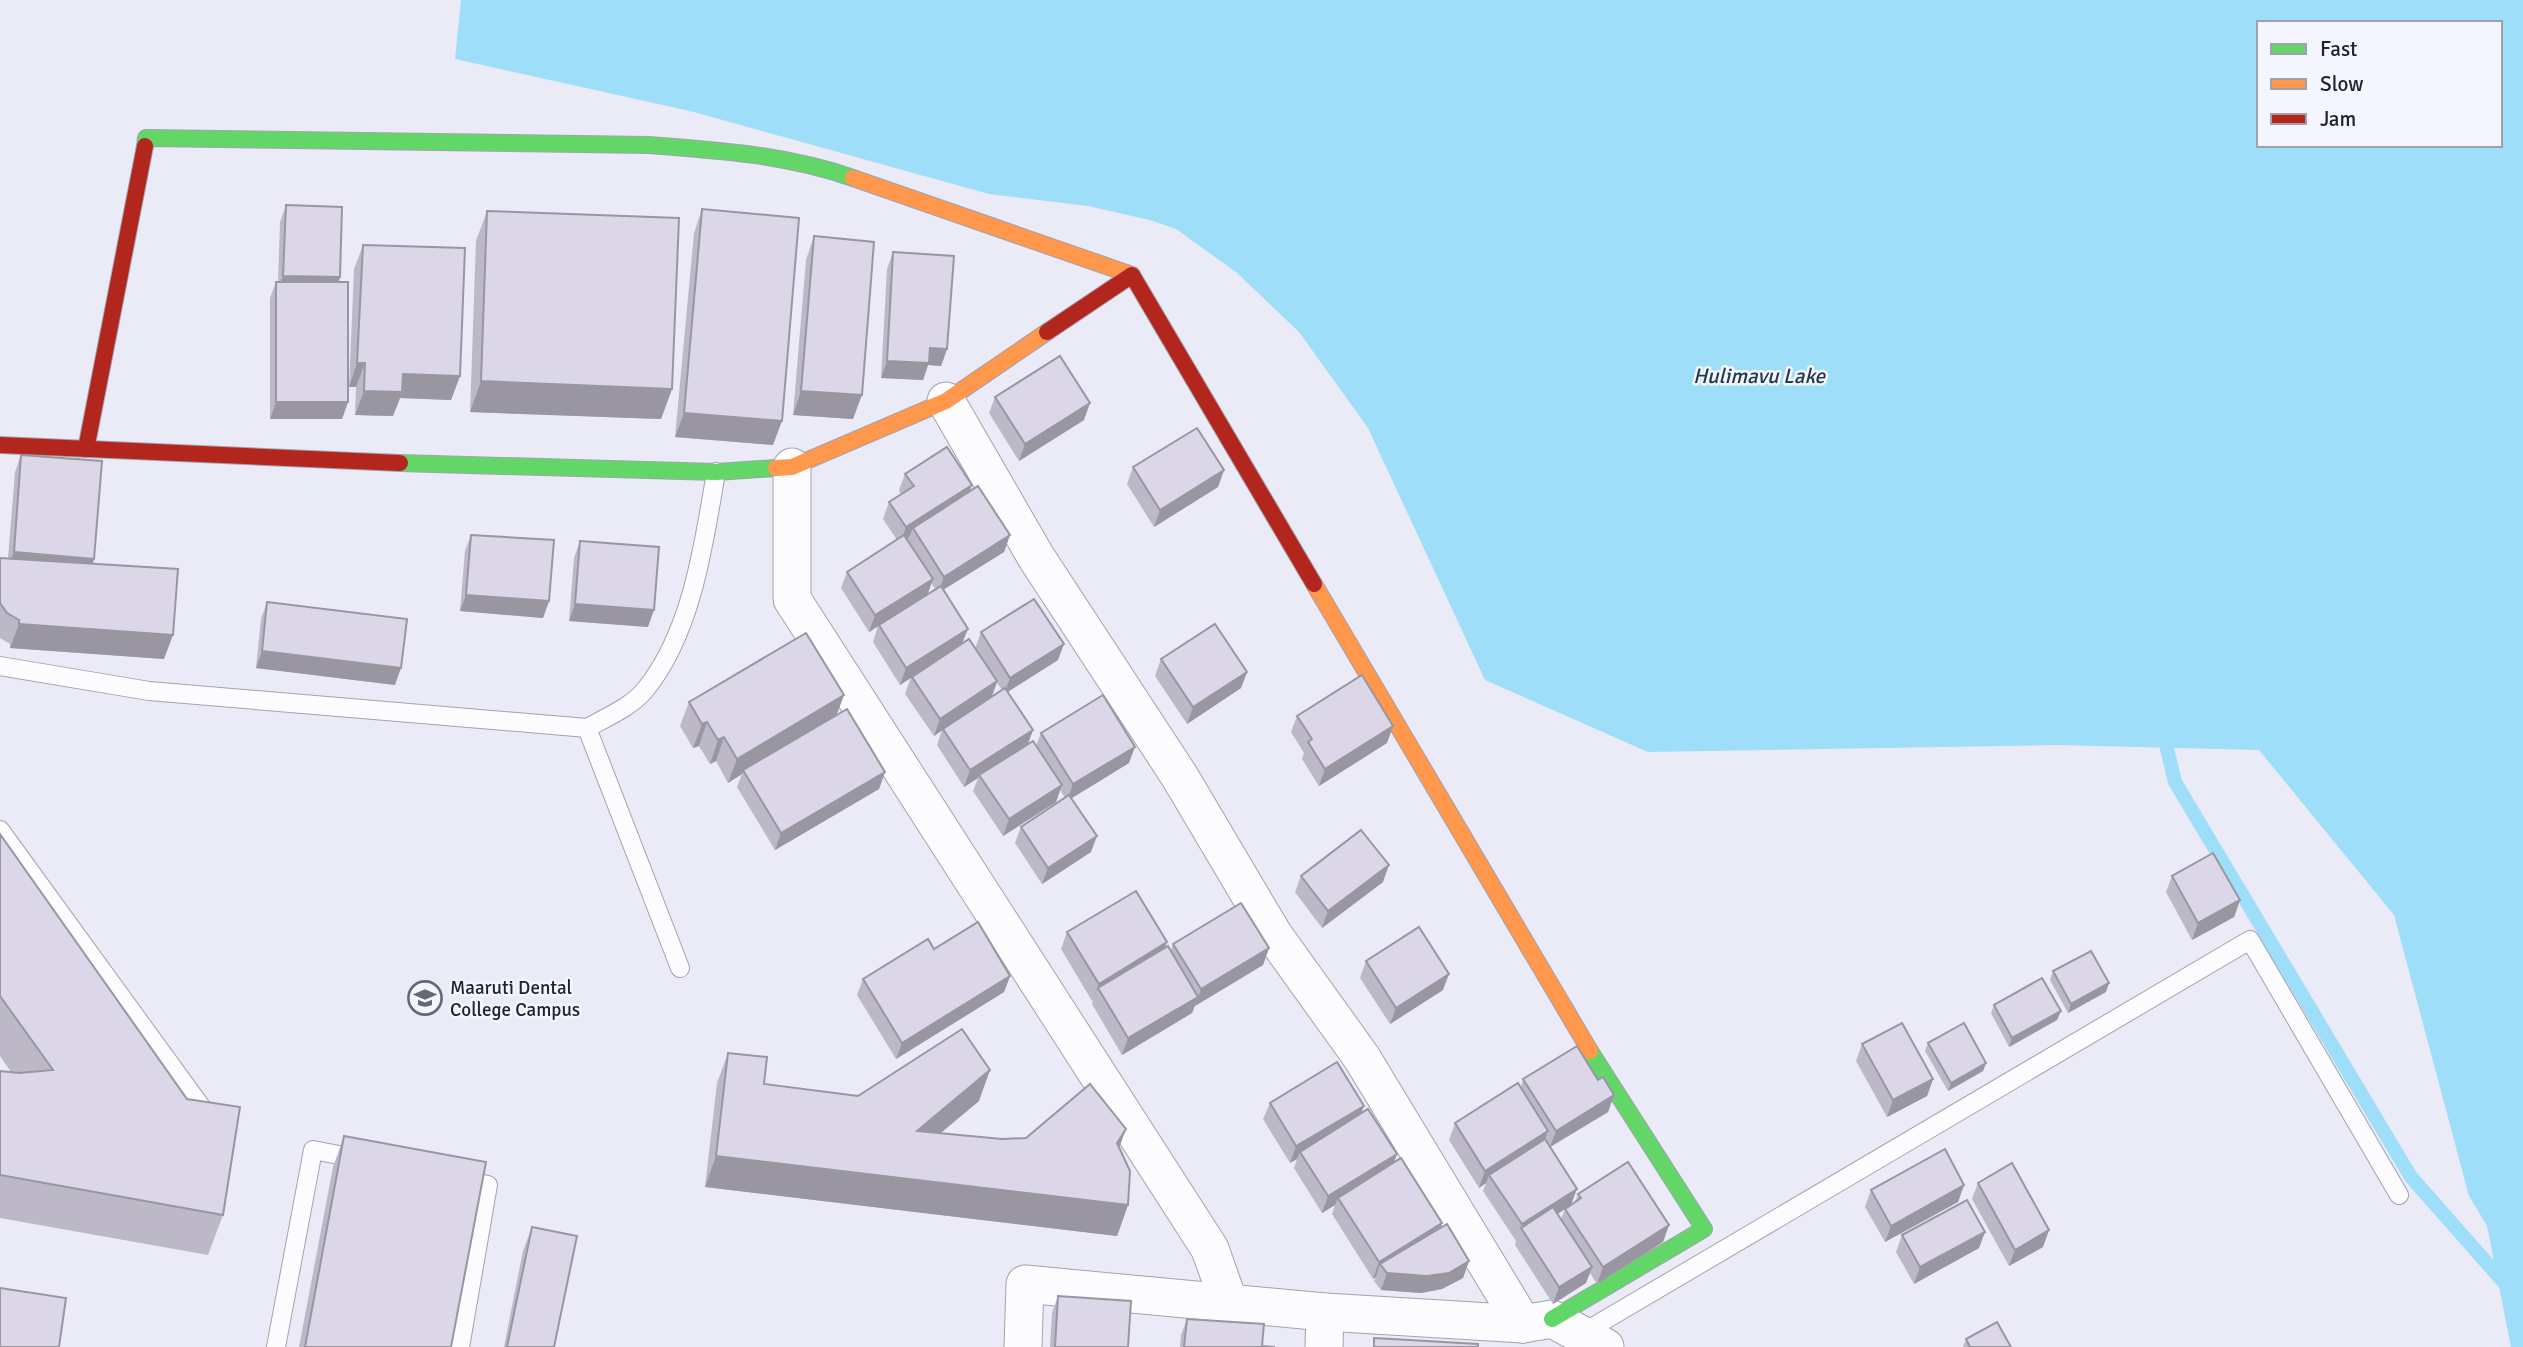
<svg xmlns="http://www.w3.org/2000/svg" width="2523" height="1347" viewBox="0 0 2523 1347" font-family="Signika,sans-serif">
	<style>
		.water { fill: #9edef8; fill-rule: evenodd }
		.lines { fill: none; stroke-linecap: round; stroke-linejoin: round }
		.stream { stroke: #9edef8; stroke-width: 14 }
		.lane-casing { stroke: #a2a2b0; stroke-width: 20 }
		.street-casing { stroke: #a2a2b0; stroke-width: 39 }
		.fast-casing { stroke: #a2a2b0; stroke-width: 18 }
		.slow-casing { stroke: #a2a2b0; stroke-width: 18 }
		.jam-casing { stroke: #a2a2b0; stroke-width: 18 }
		.lane { stroke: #fcfcfe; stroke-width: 18 }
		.street { stroke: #fcfcfe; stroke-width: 37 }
		.fast { stroke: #63d668; stroke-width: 16 }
		.slow { stroke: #ff974d; stroke-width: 16 }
		.jam { stroke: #b3261e; stroke-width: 16 }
		.wall { fill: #bcb8c8; fill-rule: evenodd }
		.shaded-wall { fill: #9996a2 }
		.building { fill: #dbd6e8; stroke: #9996a2; stroke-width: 2 }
		.labels { text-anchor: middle; stroke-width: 5; stroke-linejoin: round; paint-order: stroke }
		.poi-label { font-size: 19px; fill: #212132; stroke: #f5f5ff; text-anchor: start }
		.water-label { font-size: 21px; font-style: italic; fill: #203c47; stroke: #f5f5ff }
	</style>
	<rect width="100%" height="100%" fill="#eaebf6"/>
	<path class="water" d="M461 0H2523V1347H2511L2487 1226 2469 1196 2394 915 2259 750 2057 745 1648 752 1485 680 1368 428 1299 332 1236 272 1176 229 1150 220 1088 206 989 194 690 111 455 59ZM2259 23H2500V145H2259Z"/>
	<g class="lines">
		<polyline class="stream" points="2163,732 2175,782 2411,1177 2523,1304"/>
		<g class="lane-casing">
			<g id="lane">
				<path d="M0 666 149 691 587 728C607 717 631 707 645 690 692 633 704 543 716 472"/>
				<polyline points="587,728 680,968"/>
				<polyline points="0,830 210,1119"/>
				<polyline points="459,1179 488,1185 460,1347"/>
				<polyline points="1581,1334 2250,940 2399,1195"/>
				<polyline points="276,1347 313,1150 360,1159"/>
			</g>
		</g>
		<g class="street-casing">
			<g id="street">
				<polyline points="946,401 1036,557 1180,777 1273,934 1362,1058 1523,1324"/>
				<polyline points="792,467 792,599 1210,1249 1229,1303"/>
				<polyline points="1023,1347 1025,1284 1325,1312 1523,1324 1552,1319 1605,1347"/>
				<polyline points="1324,1347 1325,1312"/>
			</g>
		</g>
		<g class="fast-casing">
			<g id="fast">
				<path d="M145 146 146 138 649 145C717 150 788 155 853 178"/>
				<polyline points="400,463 716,472 776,468"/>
				<polyline points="1552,1319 1704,1229 1590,1051"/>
			</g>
		</g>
		<g class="slow-casing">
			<g id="slow">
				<polyline points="853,178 1132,275"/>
				<polyline points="776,468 792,467 946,401 1047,332"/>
				<polyline points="1314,584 1590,1051"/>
			</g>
		</g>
		<g class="jam-casing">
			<g id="jam">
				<polyline points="1047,332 1132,275 1314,584"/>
				<polyline points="0,445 400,463"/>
				<polyline points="86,449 145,146"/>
			</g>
		</g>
		<use href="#lane" class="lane"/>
		<use href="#street" class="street"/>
		<use href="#fast" class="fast"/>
		<use href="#slow" class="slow"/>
		<use href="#jam" class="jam"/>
	</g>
	<g class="wall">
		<polygon points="286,205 340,277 339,282 348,402 342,419 270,419 270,298 276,282 278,282 280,222"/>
		<polygon points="702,209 773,445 675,437 694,233"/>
		<polygon points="487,211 672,389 661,419 470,412 476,241"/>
		<polygon points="814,236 853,419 793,415 806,260"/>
		<polygon points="363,245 460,376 451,400 400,398 393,416 355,415 356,387 349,387 354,269"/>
		<polygon points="893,252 947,349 941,366 928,365 923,380 881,378 887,269"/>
		<polygon points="995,397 1084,420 1019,461 989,413"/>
		<polygon points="21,455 94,559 93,564 164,659 10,648 10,644 0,638 0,558 8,558 15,472"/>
		<polygon points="1133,467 1224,470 1218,487 1154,527 1127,484"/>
		<path d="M905 474 969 492 1010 535 1004 552 943 590 962 643 975 649 981 632 1058 660 1008 692 1028 744 1036 746 1041 733 1129 763 1072 798 1091 852 1042 884 1015 843 1021 827 1065 798 1060 790 1056 802 1003 836 973 791 978 778 964 787 937 745 942 730 934 736 905 694 911 677 900 685 873 642 878 626 869 632 841 588 847 572 897 540 883 519 889 502 901 494 899 490ZM931 583 936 590 927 595ZM997 683 1002 690 992 697Z"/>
		<polygon points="471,535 549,601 543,618 460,611 465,551"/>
		<polygon points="580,541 648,627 569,621 574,558"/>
		<polygon points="267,602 395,685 256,668 261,619"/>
		<polygon points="1161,659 1247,672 1241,688 1187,724 1155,676"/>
		<polygon points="844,695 836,715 885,772 879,789 775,850 737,787 742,774 728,783 716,761 710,764 699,746 693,748 680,726 689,702"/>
		<polygon points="1297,716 1393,726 1387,743 1319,786 1302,759 1304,753 1291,732"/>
		<polygon points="0,834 223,1215 208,1255 0,1218 0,1071 11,1072 0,1056"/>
		<polygon points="1301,876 1383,882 1322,928 1295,892"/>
		<polygon points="2172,876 2240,900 2234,917 2192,940 2166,892"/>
		<polygon points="1067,932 1165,948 1171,951 1173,944 1269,948 1263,965 1195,1006 1192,1013 1122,1055 1092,1004 1093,1000 1092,1001 1061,949"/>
		<polygon points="934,949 1010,976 1004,992 896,1059 857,995 863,979"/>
		<polygon points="1366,961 1443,990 1390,1024 1360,978"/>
		<polygon points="2053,971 2106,992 2068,1013 2050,980"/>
		<polygon points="1994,1005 2061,1011 2057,1020 2009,1047 1991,1013"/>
		<polygon points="1928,1043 1986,1063 1983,1071 1948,1091 1925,1051"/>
		<polygon points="1862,1044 1933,1079 1927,1096 1887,1117 1856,1061"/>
		<polygon points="728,1053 764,1084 858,1096 979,1101 940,1133 1002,1139 1119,1147 1128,1205 1117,1236 705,1187 717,1083"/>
		<path d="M1523 1079 1598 1080 1614 1095 1608 1112 1550 1147 1571 1205 1575 1202 1578 1194 1669 1225 1663 1242 1597 1284 1590 1273 1586 1283 1553 1304 1515 1245 1516 1241 1483 1191 1486 1183 1479 1188 1449 1140 1455 1123 1521 1087ZM1565 1209 1561 1219 1558 1214Z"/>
		<polygon points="1270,1103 1361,1113 1397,1154 1394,1163 1440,1229 1469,1261 1463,1278 1442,1289 1421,1293 1381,1290 1374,1281 1376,1277 1373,1279 1332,1214 1335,1205 1322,1213 1294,1168 1297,1159 1290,1163 1263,1119"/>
		<polygon points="344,1136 451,1347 299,1347 333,1167"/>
		<polygon points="1978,1183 2049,1230 2043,1247 2009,1266 1972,1199"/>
		<polygon points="1964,1185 1958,1202 1885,1242 1865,1207 1871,1190"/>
		<polygon points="532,1227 554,1347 504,1347 523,1251"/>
		<polygon points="1902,1235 1979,1248 1914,1284 1896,1252"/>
		<polygon points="1058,1296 1128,1347 1050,1347 1052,1313"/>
		<polygon points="1187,1319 1262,1346 1275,1347 1180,1347 1181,1335"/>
		<polygon points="1966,1339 2011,1347 1963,1347"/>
	</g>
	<g class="shaded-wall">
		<polygon points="283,276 340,277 334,294 277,292"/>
		<polygon points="930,348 947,349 941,366 928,365 923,380 881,378 887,361"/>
		<polygon points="357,363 365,363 356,387 349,387"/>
		<polygon points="403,374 460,376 451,400 400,398 393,416 355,415 364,391"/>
		<polygon points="481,381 672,389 661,419 470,412"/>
		<polygon points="801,391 862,395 853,419 793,415"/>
		<polygon points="276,402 348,402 342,419 270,419"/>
		<polygon points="1090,403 1084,420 1019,461 1025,444"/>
		<polygon points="684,413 782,421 773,445 675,437"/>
		<polygon points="1224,470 1218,487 1154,527 1160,510"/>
		<polygon points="972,485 966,501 913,528 909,537 900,544 906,527"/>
		<polygon points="1010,535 1004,552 938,593 944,577"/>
		<polygon points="14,552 94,559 88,576 7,569"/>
		<polygon points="933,579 927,596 869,632 875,615"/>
		<polygon points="466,595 549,601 543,618 460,611"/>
		<polygon points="575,604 654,610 648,627 569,621"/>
		<polygon points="19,624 173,635 164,659 10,648"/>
		<polygon points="968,629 961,646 900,685 906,668"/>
		<polygon points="1064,644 1058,660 1004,694 1010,678"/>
		<polygon points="262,651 401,668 395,685 256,668"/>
		<polygon points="1247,672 1241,688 1187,724 1193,707"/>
		<polygon points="997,681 991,698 934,736 940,719"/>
		<polygon points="844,695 835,719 743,770 742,774 728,783 737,759"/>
		<polygon points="707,722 699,746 693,748 702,724"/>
		<polygon points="1393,726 1387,743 1319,786 1325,769"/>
		<polygon points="1033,730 1027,747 979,775 978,778 964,787 970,770"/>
		<polygon points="724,737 716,761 710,764 718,740"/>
		<polygon points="1135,747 1129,763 1067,801 1073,784"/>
		<polygon points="885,772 879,789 775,850 781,833"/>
		<polygon points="1062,785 1056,802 1003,836 1009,819"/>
		<polygon points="1097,836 1091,852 1042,884 1048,868"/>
		<polygon points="1389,865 1383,882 1322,928 1328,911"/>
		<polygon points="2240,900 2234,917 2192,940 2198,923"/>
		<polygon points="1167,942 1161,959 1098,988 1092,1001 1099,984"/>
		<polygon points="1269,948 1263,965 1195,1006 1201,989"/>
		<polygon points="1449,974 1443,990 1390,1024 1396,1008"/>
		<polygon points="1010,976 1004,992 896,1059 902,1043"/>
		<polygon points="2109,983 2106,992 2068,1013 2071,1004"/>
		<polygon points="1198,997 1192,1013 1122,1055 1128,1038"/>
		<polygon points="2061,1011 2057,1020 2009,1047 2012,1038"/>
		<polygon points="1986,1063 1983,1071 1948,1091 1951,1083"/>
		<polygon points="990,1070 979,1101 906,1162 917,1131"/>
		<polygon points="1933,1079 1927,1096 1887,1117 1893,1100"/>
		<polygon points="1614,1095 1608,1112 1550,1147 1556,1131"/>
		<polygon points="1364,1106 1358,1122 1300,1152 1297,1159 1290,1163 1296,1146"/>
		<polygon points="1126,1129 1115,1159 1117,1143"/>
		<polygon points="1548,1131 1542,1148 1489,1175 1486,1183 1479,1188 1485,1171"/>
		<polygon points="1397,1154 1391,1170 1338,1198 1335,1205 1322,1213 1328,1196"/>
		<polygon points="716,1156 1128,1205 1117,1236 705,1187"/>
		<polygon points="1964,1185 1958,1202 1885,1242 1891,1226"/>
		<polygon points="1577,1189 1571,1205 1525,1235 1521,1228 1522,1224"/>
		<polygon points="1442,1223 1436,1239 1380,1264 1376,1277 1373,1279 1379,1262"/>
		<polygon points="1669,1225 1663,1242 1597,1284 1603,1267"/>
		<polygon points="2049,1230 2043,1247 2009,1266 2015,1250"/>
		<polygon points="1985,1232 1979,1248 1914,1284 1920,1267"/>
		<polygon points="1469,1261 1463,1278 1442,1289 1421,1293 1381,1290 1387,1273"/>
		<polygon points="1592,1267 1586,1283 1553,1304 1559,1287"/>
	</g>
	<g class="building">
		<polygon points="286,205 342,207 340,277 283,276"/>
		<polygon points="702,209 799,218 782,421 684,413"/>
		<polygon points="487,211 679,218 672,389 481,381"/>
		<polygon points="814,236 874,242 862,395 801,391"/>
		<polygon points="363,245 465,248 460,376 403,374 402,392 364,391 365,363 357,363"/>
		<polygon points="893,252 954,256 947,349 930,348 929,363 887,361"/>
		<rect x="276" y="282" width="72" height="120"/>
		<polygon points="1060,356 1090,403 1025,444 995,397"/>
		<polygon points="1197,428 1224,470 1160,510 1133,467"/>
		<polygon points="947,447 972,485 906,527 889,502 914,486 905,474"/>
		<polygon points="21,455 102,461 94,559 14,552"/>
		<polygon points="978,486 1010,535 944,577 913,528"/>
		<polygon points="471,535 554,540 549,601 466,595"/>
		<polygon points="904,535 933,579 875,615 847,572"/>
		<polygon points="580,541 659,547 654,610 575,604"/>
		<polygon points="0,558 178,569 173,635 19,624 19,620 7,613 0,603"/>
		<polygon points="941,586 968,629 906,668 879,625"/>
		<polygon points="1034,599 1064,644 1010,678 981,632"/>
		<polygon points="267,602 407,619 401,668 262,651"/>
		<polygon points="1215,624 1247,672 1193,707 1161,659"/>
		<polygon points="806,633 844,695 737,759 724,737 718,740 707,722 702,724 689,702"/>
		<polygon points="969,639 997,681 940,719 912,677"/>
		<polygon points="1362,675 1393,726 1325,769 1308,742 1312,739 1297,716"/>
		<polygon points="1005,688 1033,730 970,770 943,729"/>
		<polygon points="1103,695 1135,747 1073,784 1041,733"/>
		<polygon points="847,709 885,772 781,833 743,770"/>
		<polygon points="1033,741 1062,785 1009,819 979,775"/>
		<polygon points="1069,795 1097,836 1048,868 1021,827"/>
		<polygon points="1361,830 1389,865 1328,911 1301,876"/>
		<polygon points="0,834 187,1099 240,1107 223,1215 0,1175 0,1071 19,1073 53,1070 0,996"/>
		<polygon points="2213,853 2240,900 2198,923 2172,876"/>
		<polygon points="1136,891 1167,942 1099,984 1067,932"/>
		<polygon points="1241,903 1269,948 1201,989 1173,944"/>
		<polygon points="978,922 1010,976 902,1043 863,979 928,939 934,949"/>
		<polygon points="1419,927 1449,974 1396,1008 1366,961"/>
		<polygon points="1168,946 1198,997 1128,1038 1098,988"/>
		<polygon points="2091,951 2109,983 2071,1004 2053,971"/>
		<polygon points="2042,978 2061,1011 2012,1038 1994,1005"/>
		<polygon points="1902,1023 1933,1079 1893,1100 1862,1044"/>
		<polygon points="1964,1023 1986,1063 1951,1083 1928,1043"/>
		<polygon points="962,1029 990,1070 917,1131 1002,1139 1026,1138 1090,1084 1126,1129 1117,1143 1130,1171 1128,1205 716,1156 728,1053 767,1057 764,1084 858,1096"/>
		<polygon points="1577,1046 1598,1080 1603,1077 1614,1095 1556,1131 1523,1079"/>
		<polygon points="1337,1062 1364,1106 1296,1146 1270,1103"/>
		<polygon points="1518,1083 1548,1131 1485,1171 1455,1123"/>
		<polygon points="1368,1109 1397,1154 1328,1196 1300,1152"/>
		<polygon points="344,1136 486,1162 451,1347 305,1347"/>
		<polygon points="1545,1139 1577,1189 1522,1224 1489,1175"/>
		<polygon points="1945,1149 1964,1185 1891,1226 1871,1190"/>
		<polygon points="1401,1158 1442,1223 1379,1262 1338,1198"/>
		<polygon points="1628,1162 1669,1225 1603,1267 1565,1209 1581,1198 1578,1194"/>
		<polygon points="2012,1163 2049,1230 2015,1250 1978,1183"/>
		<polygon points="1967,1200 1985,1232 1920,1267 1902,1235"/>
		<polygon points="1553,1207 1592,1267 1559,1287 1521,1228"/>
		<polygon points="1447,1224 1469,1261 1449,1273 1427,1276 1387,1273 1380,1264"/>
		<polygon points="532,1227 577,1236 554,1347 507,1347"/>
		<polygon points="0,1288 66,1298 59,1347 0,1347"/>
		<polygon points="1058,1296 1131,1301 1128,1347 1055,1347"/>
		<polygon points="1187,1319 1264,1324 1262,1346 1275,1347 1184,1347"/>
		<polygon points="1997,1322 2011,1347 1970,1347 1966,1339"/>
		<polygon points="1374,1338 1478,1344 1478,1347 1374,1347"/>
	</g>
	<defs>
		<g id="university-ring" transform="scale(1.75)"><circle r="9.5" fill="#f5f5ff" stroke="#676877" stroke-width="1.5"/><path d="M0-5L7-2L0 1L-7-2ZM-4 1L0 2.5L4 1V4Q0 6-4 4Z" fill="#676877"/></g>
	</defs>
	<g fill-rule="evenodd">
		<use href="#university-ring" x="425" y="998"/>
	</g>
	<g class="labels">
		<g class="poi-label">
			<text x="450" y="994">Maaruti Dental<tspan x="450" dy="22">College Campus</tspan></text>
		</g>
		<g class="water-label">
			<text x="1759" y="383">Hulimavu Lake</text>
		</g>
	</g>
	<rect x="2257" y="21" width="245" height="126" fill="#f5f5ff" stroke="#a0a0ad" stroke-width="2"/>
	<rect x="2271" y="44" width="35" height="10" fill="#63d668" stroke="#a0a0ad" stroke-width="2"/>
	<text x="2320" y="56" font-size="21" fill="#212132">Fast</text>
	<rect x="2271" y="79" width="35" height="10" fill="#ff974d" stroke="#a0a0ad" stroke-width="2"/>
	<text x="2320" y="91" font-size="21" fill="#212132">Slow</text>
	<rect x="2271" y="114" width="35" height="10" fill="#b3261e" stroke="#a0a0ad" stroke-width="2"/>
	<text x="2320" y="126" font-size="21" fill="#212132">Jam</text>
</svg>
